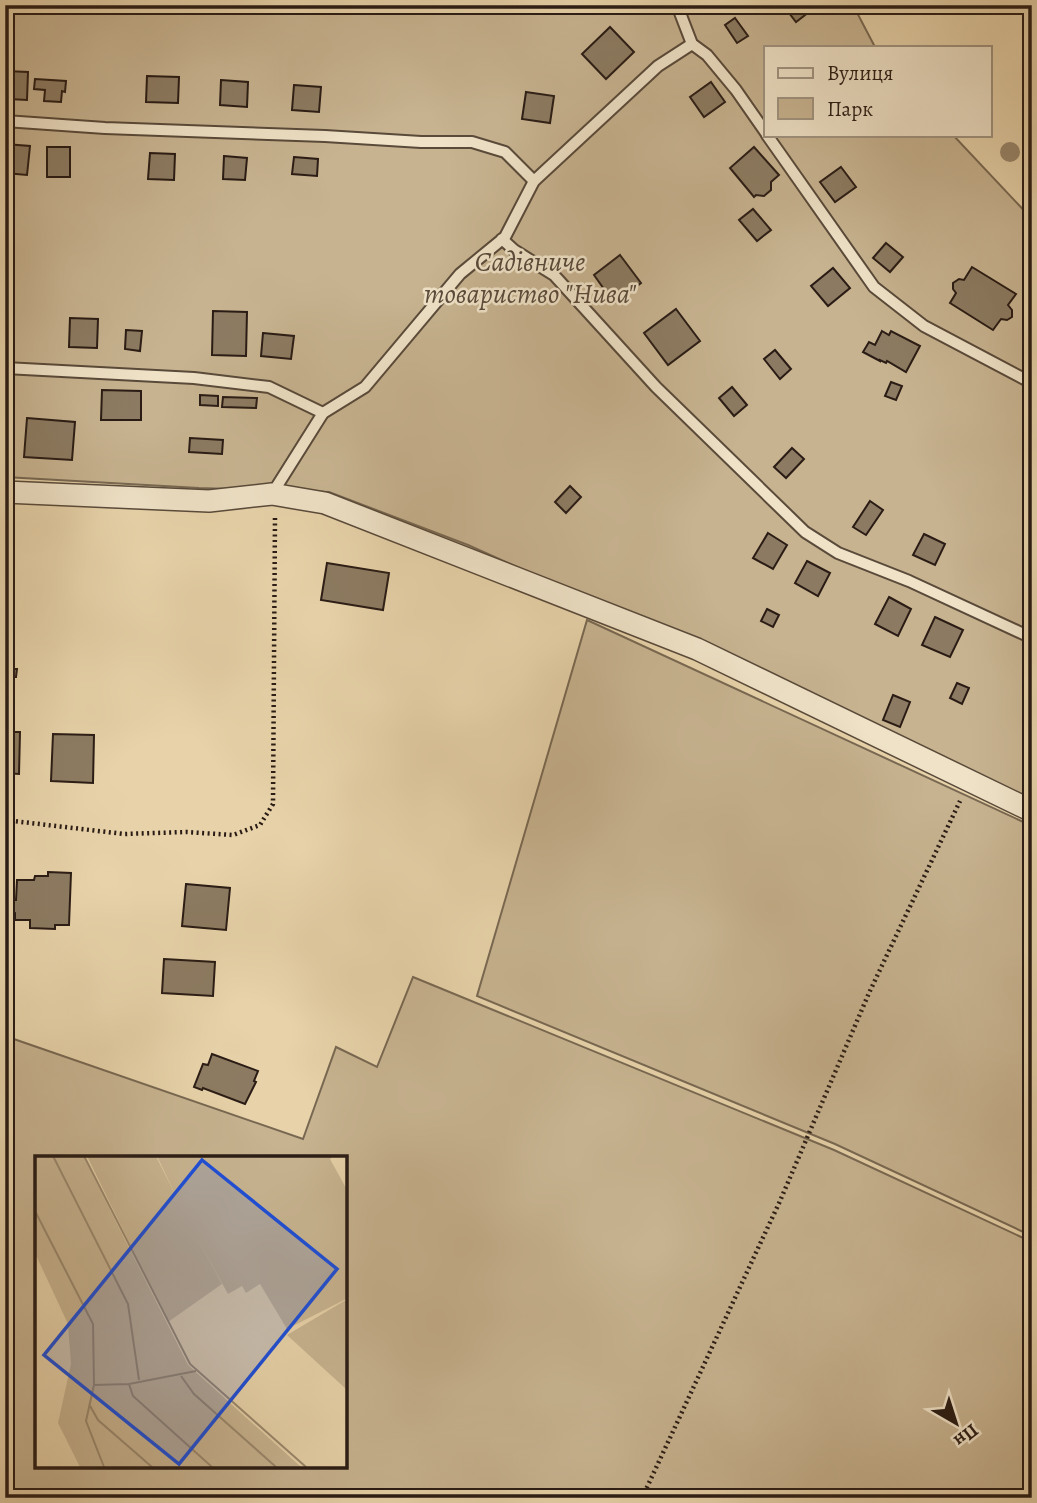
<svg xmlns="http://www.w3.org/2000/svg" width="1037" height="1503" viewBox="0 0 1037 1503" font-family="Alegreya,serif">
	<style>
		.green { fill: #c7b390; stroke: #786852; stroke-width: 2; fill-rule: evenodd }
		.building { fill: #8c7b62; stroke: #2a1c15; stroke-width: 2 }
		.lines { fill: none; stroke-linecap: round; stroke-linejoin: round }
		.lane-casing { stroke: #594a3a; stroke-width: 14 }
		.street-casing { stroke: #594a3a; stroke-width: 24 }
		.path { stroke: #2a1c15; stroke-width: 4.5; stroke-dasharray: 2 3.5; stroke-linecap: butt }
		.lane { stroke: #efe2c7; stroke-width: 10 }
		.street { stroke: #efe2c7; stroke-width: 21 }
		.tree { fill: #99876c }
		.labels { text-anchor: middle; stroke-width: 5; stroke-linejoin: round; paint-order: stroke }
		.park-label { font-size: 28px; font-style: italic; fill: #59493a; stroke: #efe2c7 }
		.inset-road { fill: none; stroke: #9b896e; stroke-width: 2 }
		.view { fill: #1d4ed8; fill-opacity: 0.15; stroke: #1d4ed8; stroke-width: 3.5 }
		.inset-edge { fill: none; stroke: #2a1c15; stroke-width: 3.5 }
	</style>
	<rect width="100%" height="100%" fill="#e7d2a9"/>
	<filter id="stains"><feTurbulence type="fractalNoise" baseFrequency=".00286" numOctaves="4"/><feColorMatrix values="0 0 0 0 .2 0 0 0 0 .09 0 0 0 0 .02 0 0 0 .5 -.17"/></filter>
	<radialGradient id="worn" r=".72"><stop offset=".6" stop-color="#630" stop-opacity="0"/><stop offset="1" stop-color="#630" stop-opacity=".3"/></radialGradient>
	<g class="green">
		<polygon points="5,5 853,5 875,47 766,47 766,135 953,135 1032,219 1032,800 940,757 468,545 329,492 199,488 5,477"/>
		<polygon points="587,620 1032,826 1032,1236 835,1144 477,996"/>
		<path d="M413 977 834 1150 1032 1242V1498H5V1036L303 1139 336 1047 377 1067ZM37 1158H345V1466H37Z"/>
	</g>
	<g class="building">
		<polygon points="783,5 818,5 796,22"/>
		<polygon points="735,18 748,36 737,43 725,25"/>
		<polygon points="610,27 634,52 606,79 582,54"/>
		<polygon points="5,71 28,72 27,100 9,99 9,103 5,103"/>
		<polygon points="147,76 179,77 178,103 146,102"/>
		<polygon points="35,79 66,81 65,92 62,91 61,102 44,101 45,90 34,89"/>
		<polygon points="221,80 248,82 247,107 220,105"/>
		<polygon points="711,82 725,102 704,117 690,97"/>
		<polygon points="294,85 321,87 319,112 292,110"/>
		<polygon points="526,92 554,96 550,123 522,119"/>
		<polygon points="5,144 30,146 27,175 5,173"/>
		<rect x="47" y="147" width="23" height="30"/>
		<polygon points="754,147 779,175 771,182 771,190 764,196 756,195 754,197 730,168"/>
		<polygon points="150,153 175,154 174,180 148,179"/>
		<polygon points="224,156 247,158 245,180 223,179"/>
		<polygon points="294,157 318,159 317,176 292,174"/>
		<polygon points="841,167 856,187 835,202 820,182"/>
		<polygon points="753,209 771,230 757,241 739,220"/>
		<polygon points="886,243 903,257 890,272 873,258"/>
		<polygon points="620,255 641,283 614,303 594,275"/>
		<polygon points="972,267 1016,294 1008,305 1012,310 1012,317 1007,320 1001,319 993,330 950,303 956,293 953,289 953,283 959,279 964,280"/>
		<polygon points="833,268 850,288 828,306 811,286"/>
		<polygon points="676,309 700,341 668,365 644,333"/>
		<polygon points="213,311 247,312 246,356 212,355"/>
		<polygon points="70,318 98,319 97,348 69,347"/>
		<polygon points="126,330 142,331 140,351 125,349"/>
		<polygon points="882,331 889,335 891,331 920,346 906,372 887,361 886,363 880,360 880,361 863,352 869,342 875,345"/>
		<polygon points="263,333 294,336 291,359 261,356"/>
		<polygon points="775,350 791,369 780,379 764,359"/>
		<polygon points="891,382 902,386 896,400 885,396"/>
		<polygon points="732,387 747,405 734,416 719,398"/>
		<polygon points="102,390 141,391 141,420 101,420"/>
		<polygon points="200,395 218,396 218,406 200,405"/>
		<polygon points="223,397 257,398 256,408 222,407"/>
		<polygon points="27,418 75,422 72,460 24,457"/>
		<polygon points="190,438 223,440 222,454 189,452"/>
		<polygon points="792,448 804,459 786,478 774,467"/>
		<polygon points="570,486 581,497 566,513 555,502"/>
		<polygon points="870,501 883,510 866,535 853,527"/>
		<polygon points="768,533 787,545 773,569 753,558"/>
		<polygon points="924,534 945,544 935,565 913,555"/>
		<polygon points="807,561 830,573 818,596 795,583"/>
		<polygon points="327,563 389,573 383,610 321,600"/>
		<polygon points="889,597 911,609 898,636 875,624"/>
		<polygon points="767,609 779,615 773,627 761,621"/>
		<polygon points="935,617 963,630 950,657 922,645"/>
		<polygon points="5,669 17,669 16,677 5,677"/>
		<polygon points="957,683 969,688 962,704 950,698"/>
		<polygon points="893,695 910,702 900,727 883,720"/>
		<polygon points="5,732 20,732 19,774 5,773"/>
		<polygon points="53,734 94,735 93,783 51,781"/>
		<polygon points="48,872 71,873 69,925 55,925 55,929 30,928 30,920 15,920 15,913 10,912 11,900 16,900 17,880 34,880 35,876 48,876"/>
		<polygon points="186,884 230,888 226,930 182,926"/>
		<polygon points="164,959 215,962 213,996 162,993"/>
		<polygon points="212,1054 258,1071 254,1081 256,1082 245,1104 203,1088 202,1090 194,1087 203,1064 208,1065"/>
	</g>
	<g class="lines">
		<g class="lane-casing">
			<g id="lane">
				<polyline points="677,5 692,44 707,55 736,90 766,133"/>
				<polyline points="5,121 105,128 325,136 421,142 472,142 505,152 534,181"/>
				<polyline points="767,135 874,287 924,326 1032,383"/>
				<polyline points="502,239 514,250 554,275 656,387 805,532 838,553 909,581 1032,638"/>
				<polyline points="5,368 194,378 269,387 323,413"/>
				<polyline points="272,494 323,413 365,387 460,274 505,237 534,181 658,66 692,44"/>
			</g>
		</g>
		<g class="street-casing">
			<polyline id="street" points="5,492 209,501 272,494 325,503 697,649 1032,811"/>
		</g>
		<g class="path">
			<polyline points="5,820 124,834 186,832 233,835 260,825 273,804 275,516"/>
			<polyline points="642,1498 780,1201 869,993 960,801"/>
		</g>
		<use href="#lane" class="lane"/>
		<use href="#street" class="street"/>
	</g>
	<circle class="tree" cx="1010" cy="152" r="10"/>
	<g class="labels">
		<g class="park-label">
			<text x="530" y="271">Садівниче<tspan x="530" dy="32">товариство "Нива"</tspan></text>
		</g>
	</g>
	<g transform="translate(35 1156)">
		<rect width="312" height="312" fill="#e7d2a9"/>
		<path d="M0 0H48L153 209 266 311H45L23 267 36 208 33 168 0 97ZM52 0H121L142 42 122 0H299L295 3 311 32V143L252 173 225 128 211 137 207 130 193 138 162 82 187 128 133 166ZM311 144V233L252 179Z" fill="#c7b390"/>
		<path class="inset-road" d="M18 0 93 148 104 224M49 0 155 208 271 311M0 55 58 168 59 229 51 265 69 311M146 220 159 238 241 311M94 228 98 240 177 311M59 229 94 228 161 215M54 248 63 264 117 311"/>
		<path class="view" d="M167 4 302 113 144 308 9 199Z"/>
		<rect width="312" height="312" class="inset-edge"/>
	</g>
	<rect width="1037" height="1503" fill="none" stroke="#e7d2a9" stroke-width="28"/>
	<rect x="7" y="7" width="1023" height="1489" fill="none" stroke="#2a1c15" stroke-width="3.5"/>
	<rect x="14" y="14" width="1009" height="1475" fill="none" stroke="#2a1c15" stroke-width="2"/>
	<rect x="764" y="46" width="228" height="91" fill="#efe2c7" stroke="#a09380" stroke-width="2"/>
	<rect x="778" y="68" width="35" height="10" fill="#efe2c7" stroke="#a09380" stroke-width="2"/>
	<text x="827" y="80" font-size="21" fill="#2a1c15">Вулиця</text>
	<rect x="778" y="98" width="35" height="21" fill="#c7b390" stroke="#a09380" stroke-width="2"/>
	<text x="827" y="116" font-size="21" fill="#2a1c15">Парк</text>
	<g transform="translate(956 1423) rotate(141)" stroke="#efe2c7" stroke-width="5" paint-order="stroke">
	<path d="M0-5L12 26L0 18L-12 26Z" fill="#2a1c15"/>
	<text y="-10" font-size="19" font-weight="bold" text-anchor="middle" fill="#2a1c15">Пн</text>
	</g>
	<rect width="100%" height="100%" filter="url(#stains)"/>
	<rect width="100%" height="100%" fill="url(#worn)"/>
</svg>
